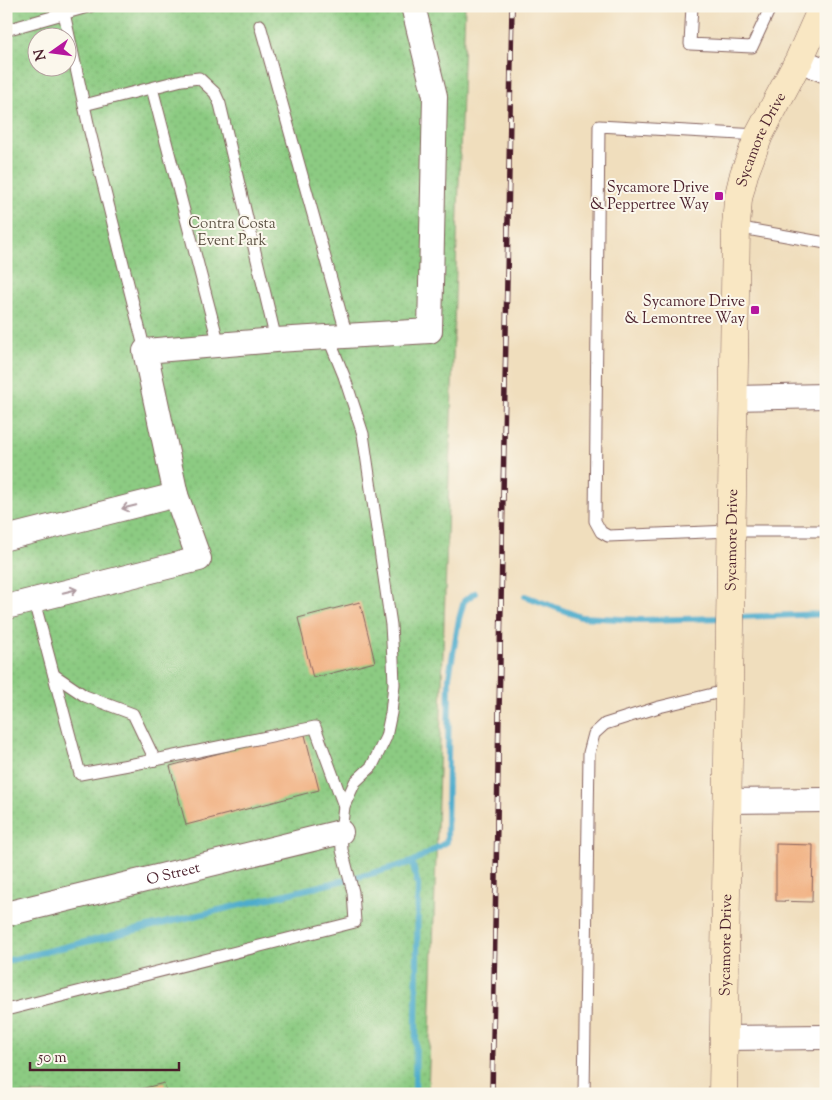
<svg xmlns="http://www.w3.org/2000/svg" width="832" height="1100" viewBox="0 0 832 1100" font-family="'Sorts Mill Goudy',serif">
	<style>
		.park { fill: url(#park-dots); stroke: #6b7556; fill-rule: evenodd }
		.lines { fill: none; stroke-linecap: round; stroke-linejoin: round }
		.stream { stroke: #4daccc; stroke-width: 6 }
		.building { fill: #f2b588 }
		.lane-casing { stroke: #84625e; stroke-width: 13 }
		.street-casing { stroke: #84625e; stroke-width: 26 }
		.secondary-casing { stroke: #84625e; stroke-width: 29 }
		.lane { stroke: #fff; stroke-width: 11 }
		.street { stroke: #fff; stroke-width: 24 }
		.secondary { stroke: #f9e7c3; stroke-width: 28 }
		.rail-casing { stroke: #4a1f2b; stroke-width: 5.5 }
		.rail { stroke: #fbf7ec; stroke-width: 4; stroke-dasharray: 11; stroke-linecap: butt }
		.oneway { stroke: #ae9aa0 }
		.poi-dot { fill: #b5179e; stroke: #fbf7ec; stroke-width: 2 }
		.labels { text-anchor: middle; stroke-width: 4; stroke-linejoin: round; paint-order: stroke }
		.street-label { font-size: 15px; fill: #4a1f2b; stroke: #fbf7ec }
		.poi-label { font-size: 15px; fill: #4a1f2b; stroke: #fbf7ec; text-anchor: end }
		.park-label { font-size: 15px; fill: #5e5345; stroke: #fbf7ec }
	</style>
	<defs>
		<pattern id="park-dots" width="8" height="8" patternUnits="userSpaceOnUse" patternTransform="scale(1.25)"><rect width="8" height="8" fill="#8ccb82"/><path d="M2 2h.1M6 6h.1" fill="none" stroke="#7aae70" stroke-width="1.8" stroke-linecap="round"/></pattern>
	</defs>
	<rect width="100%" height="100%" fill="#fbf7ec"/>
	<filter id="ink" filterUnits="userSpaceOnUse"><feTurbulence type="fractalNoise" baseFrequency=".02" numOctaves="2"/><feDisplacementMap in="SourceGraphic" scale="10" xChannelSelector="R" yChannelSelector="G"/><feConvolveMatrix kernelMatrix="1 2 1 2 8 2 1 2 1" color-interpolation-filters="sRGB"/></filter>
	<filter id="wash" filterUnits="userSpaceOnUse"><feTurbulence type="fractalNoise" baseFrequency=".0096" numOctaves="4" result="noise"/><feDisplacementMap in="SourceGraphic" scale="20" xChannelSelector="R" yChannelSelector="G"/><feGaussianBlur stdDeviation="1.12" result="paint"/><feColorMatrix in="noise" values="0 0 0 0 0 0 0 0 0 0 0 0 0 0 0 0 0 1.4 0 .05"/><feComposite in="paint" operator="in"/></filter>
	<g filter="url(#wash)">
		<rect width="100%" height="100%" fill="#f0debd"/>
		<path class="park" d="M6 6H465L428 1094H6ZM38 38H68V68H38Z"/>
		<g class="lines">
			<g class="stream">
				<polyline points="525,596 581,617 640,620 725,618"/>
				<polyline points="737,617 826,614"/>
				<polyline points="412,862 418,885 415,1094"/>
				<polyline points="6,961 370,874 412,862 447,842 449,677 459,619 464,601 475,593"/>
			</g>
		</g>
		<g id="blocks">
			<g class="building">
				<polygon points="360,602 375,662 313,678 298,618"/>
				<polygon points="304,731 319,790 186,825 170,766"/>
				<polygon points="776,844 813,845 812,902 776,901"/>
				<polygon points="164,1083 167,1094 125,1094 125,1093"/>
			</g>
		</g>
	</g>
	<g filter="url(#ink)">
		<use href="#blocks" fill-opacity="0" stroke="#84625e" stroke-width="1"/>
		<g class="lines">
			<g class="lane-casing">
				<g id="lane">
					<polyline points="692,6 690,44 752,47 771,6"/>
					<polyline points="64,13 89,128 145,351"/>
					<polyline points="260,25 347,336"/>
					<polyline points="6,30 91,6"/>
					<polyline points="152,88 219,345"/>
					<polyline points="84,105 182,80 199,78 215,93 220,104 276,340"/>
					<polyline points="758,135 599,126 595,521 601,532 608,536 731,531 826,531"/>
					<polyline points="736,227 826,243"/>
					<polyline points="34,601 80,774 155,760 315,727 344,806"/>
					<polyline points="54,675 85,696 133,714 155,760"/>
					<polyline points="6,1010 355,922 353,892 342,850 341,832 344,806 355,782 372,766 386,737 391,713 394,684 393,660 391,625 363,434 344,376 328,337"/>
					<polyline points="584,1094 589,753 594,734 605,724 659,707 729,690"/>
				</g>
			</g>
			<g class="street-casing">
				<g id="street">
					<polyline points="799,60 826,71"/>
					<polyline points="733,398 826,396"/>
					<polyline points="6,538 176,495"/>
					<polyline points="6,607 199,559 176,495 145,351 276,340 430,331 435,96 413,6"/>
					<polyline points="727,801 826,800"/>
					<path id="s1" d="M6 914 341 832"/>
					<polyline points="724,1038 826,1037"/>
				</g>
			</g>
			<g class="secondary-casing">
				<g id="secondary">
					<path id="s2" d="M723 1094 736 227 738 199 744 174 759 135 799 60 823 6"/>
				</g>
			</g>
			<use href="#lane" class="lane"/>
			<use href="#street" class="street"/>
			<use href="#secondary" class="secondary"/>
			<g class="rail-casing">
				<polyline id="rail" points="492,1094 512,6"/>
			</g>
			<use href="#rail" class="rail"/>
		</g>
		<defs><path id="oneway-shaft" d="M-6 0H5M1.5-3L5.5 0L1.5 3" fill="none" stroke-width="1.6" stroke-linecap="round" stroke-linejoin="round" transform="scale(1.25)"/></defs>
		<g class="oneway">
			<use href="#oneway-shaft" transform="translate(129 507) rotate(166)"/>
			<use href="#oneway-shaft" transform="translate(70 591) rotate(-14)"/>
		</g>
	</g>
	<g class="poi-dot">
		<rect x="714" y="191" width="10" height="10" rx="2.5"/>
		<rect x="750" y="305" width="10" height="10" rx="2.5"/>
	</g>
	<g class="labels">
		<g class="street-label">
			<text dy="5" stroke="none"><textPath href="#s2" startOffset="959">Sycamore Drive</textPath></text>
			<text dy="5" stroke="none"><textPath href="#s2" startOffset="554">Sycamore Drive</textPath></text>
			<text dy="5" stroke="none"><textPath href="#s1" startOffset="172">O Street</textPath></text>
			<text dy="5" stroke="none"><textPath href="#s2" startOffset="149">Sycamore Drive</textPath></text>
		</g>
		<g class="poi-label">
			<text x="709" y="192">Sycamore Drive<tspan x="709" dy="17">&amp; Peppertree Way</tspan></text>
			<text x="745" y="306">Sycamore Drive<tspan x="745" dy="17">&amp; Lemontree Way</tspan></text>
		</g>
		<g class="park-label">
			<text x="232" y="228">Contra Costa<tspan x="232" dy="17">Event Park</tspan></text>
		</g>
	</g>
	<rect width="832" height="1100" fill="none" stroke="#fbf7ec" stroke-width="25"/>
	<g transform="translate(52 52) rotate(256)"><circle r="24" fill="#fbf7ec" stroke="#b4a19f"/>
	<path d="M0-4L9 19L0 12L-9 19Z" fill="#b5179e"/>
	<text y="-8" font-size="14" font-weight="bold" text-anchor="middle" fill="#4a1f2b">N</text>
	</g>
	<path d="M30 1062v8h149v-8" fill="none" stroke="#4a1f2b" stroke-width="2.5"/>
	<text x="38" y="1062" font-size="15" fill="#4a1f2b" stroke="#fbf7ec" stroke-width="4" paint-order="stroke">50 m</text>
</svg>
